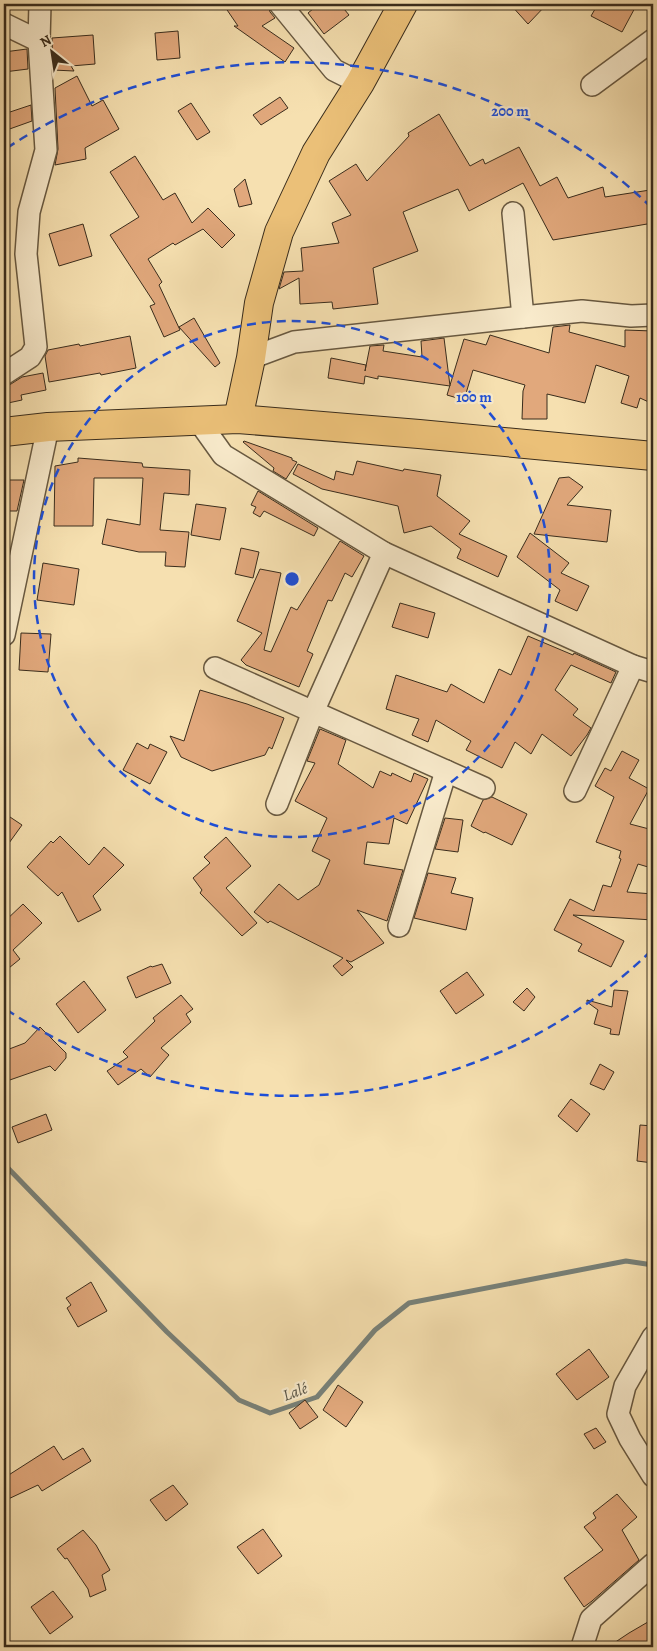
<svg xmlns="http://www.w3.org/2000/svg" width="657" height="1651" viewBox="0 0 657 1651" font-family="Alegreya,serif">
	<style>
		.lines { fill: none; stroke-linecap: round; stroke-linejoin: round }
		.stream { stroke: #788179; stroke-width: 5 }
		.building { fill: #e1a87c; stroke: #392c1c }
		.minor-casing { stroke: #685941; stroke-width: 24 }
		.major-casing { stroke: #392c1c; stroke-width: 30 }
		.highway-casing { stroke: #392c1c; stroke-width: 30 }
		.minor { stroke: #f9ebcc; stroke-width: 21 }
		.major { stroke: #ebc078; stroke-width: 28 }
		.highway { stroke: #ebc078; stroke-width: 28 }
		.ring { fill: none; stroke: #1d4ed8; stroke-width: 2.5; stroke-dasharray: 9 6 }
		.labels { text-anchor: middle; stroke-width: 4.5; stroke-linejoin: round; paint-order: stroke }
		.water-label { font-size: 16px; font-style: italic; fill: #535043; stroke: #f9ebcc }
		.centre { fill: #1d4ed8; stroke: #f9ebcc; stroke-width: 2.5 }
		.ring-label { font-size: 15px; text-anchor: middle; font-weight: bold; fill: #1d4ed8; stroke: #f9ebcc; stroke-width: 4.5; stroke-linejoin: round; paint-order: stroke }
	</style>
	<rect width="100%" height="100%" fill="#f6e0b0"/>
	<filter id="stains"><feTurbulence type="fractalNoise" baseFrequency=".004" numOctaves="4"/><feColorMatrix values="0 0 0 0 .2 0 0 0 0 .09 0 0 0 0 .02 0 0 0 .5 -.17"/></filter>
	<radialGradient id="worn" r=".72"><stop offset=".6" stop-color="#630" stop-opacity="0"/><stop offset="1" stop-color="#630" stop-opacity=".3"/></radialGradient>
	<g class="lines">
		<polyline class="stream" points="4,1164 167,1332 239,1400 270,1413 317,1397 375,1330 409,1303 626,1261 653,1265"/>
	</g>
	<g class="building">
		<polygon points="223,4 268,4 270,12 275,18 262,26 294,48 285,62 234,26 238,26"/>
		<polygon points="319,4 340,4 349,15 324,34 308,13"/>
		<polygon points="510,4 547,4 528,24"/>
		<polygon points="598,4 637,4 622,32 591,16"/>
		<polygon points="178,31 180,58 157,60 155,33"/>
		<polygon points="93,35 95,64 71,66 74,71 53,70 52,38"/>
		<polygon points="27,49 28,69 4,72 4,52"/>
		<polygon points="77,76 92,106 103,100 119,129 85,148 86,159 55,165 58,149 55,88"/>
		<polygon points="280,97 288,108 261,125 253,115"/>
		<polygon points="191,103 210,132 197,140 178,111"/>
		<polygon points="31,105 32,121 4,131 4,114"/>
		<polygon points="439,114 470,166 483,159 485,164 519,147 540,186 557,177 568,198 603,187 605,197 650,190 653,211 653,223 553,240 523,183 469,211 458,189 403,212 418,251 373,268 378,304 333,309 332,302 300,304 299,278 279,289 284,272 303,271 301,248 339,243 332,223 351,215 329,181 356,164 367,181 409,136 408,133"/>
		<polygon points="135,156 163,200 175,193 192,223 208,208 235,235 222,248 203,229 175,245 173,243 148,259 162,282 159,285 180,330 164,337 150,306 155,304 110,235 139,217 110,172"/>
		<polygon points="245,179 252,204 239,207 234,189"/>
		<polygon points="83,224 92,256 59,266 49,234"/>
		<polygon points="194,318 220,363 215,367 179,327"/>
		<polygon points="570,325 569,332 625,347 625,330 653,331 653,404 640,398 637,408 621,403 629,376 596,365 585,403 547,394 547,419 522,419 523,391 525,385 473,370 464,400 447,395 464,339 486,345 490,335 549,353 553,327"/>
		<polygon points="130,336 136,368 101,375 100,373 49,382 45,356 48,350 79,344 80,346"/>
		<polygon points="444,338 450,386 378,376 378,379 365,376 364,384 328,378 331,358 366,365 365,371 370,346 384,345 383,351 422,357 421,341"/>
		<polygon points="43,373 46,390 21,395 22,400 8,403 5,386 11,384 22,377"/>
		<polygon points="244,441 292,458 292,460 297,462 286,479 273,471 274,468 243,442"/>
		<polygon points="78,458 142,463 143,467 190,470 189,495 164,493 160,530 189,532 185,567 165,566 166,552 139,552 102,544 107,519 140,525 143,478 94,478 93,526 54,526 55,466 78,462"/>
		<polygon points="357,461 403,471 404,469 441,475 437,496 470,521 459,534 507,556 498,577 457,558 461,549 431,526 404,533 398,506 322,489 293,474 298,464 334,480 336,471 353,475"/>
		<polygon points="569,477 583,487 567,505 611,510 607,542 534,534 559,478"/>
		<polygon points="4,480 24,480 17,511 4,511"/>
		<polygon points="258,491 318,528 314,536 264,511 260,517 253,513 256,507 251,505"/>
		<polygon points="196,504 226,508 220,540 191,535"/>
		<polygon points="530,533 569,563 561,573 589,586 577,611 555,601 560,590 517,557"/>
		<polygon points="340,541 364,556 352,577 345,573 332,601 328,600 307,651 313,654 299,687 246,665 241,660 262,633 237,621 260,569 281,573 264,650 271,652 291,607 297,610"/>
		<polygon points="241,548 259,552 253,578 235,574"/>
		<polygon points="43,563 79,569 74,605 37,600"/>
		<polygon points="400,603 435,613 428,638 392,627"/>
		<polygon points="21,633 51,634 48,672 19,670"/>
		<polygon points="528,636 573,655 574,653 616,672 611,683 571,665 555,690 578,709 573,715 591,728 587,735 571,756 542,734 531,754 515,742 502,768 466,750 471,741 436,720 428,742 412,735 419,719 386,709 396,675 447,692 451,684 484,703 499,669 511,675"/>
		<polygon points="200,690 247,704 284,718 272,749 269,747 265,755 212,771 181,757 170,736 184,741"/>
		<polygon points="320,729 346,740 338,764 373,788 380,771 391,776 392,773 411,782 414,773 428,779 407,824 394,818 389,844 367,842 364,864 403,870 387,921 357,910 384,943 351,962 346,960 353,967 342,976 333,966 343,958 270,921 268,923 254,912 279,884 298,900 319,885 330,860 312,851 327,818 295,801 315,763 307,761"/>
		<polygon points="137,743 148,749 150,744 167,752 150,784 123,770"/>
		<polygon points="622,751 639,760 629,778 649,789 630,824 653,830 653,848 648,867 638,864 627,892 653,894 653,920 573,915 624,941 611,967 578,951 582,944 554,930 570,899 594,911 603,885 611,887 621,859 619,858 621,851 596,842 614,797 595,786 605,768 611,771"/>
		<polygon points="492,797 527,814 512,845 485,832 484,833 471,826 483,800"/>
		<polygon points="4,813 22,825 4,850"/>
		<polygon points="445,818 463,820 458,852 435,849"/>
		<polygon points="60,836 89,865 104,847 124,865 93,896 101,910 78,922 62,892 58,896 27,867 51,841 53,843"/>
		<polygon points="226,837 251,866 226,888 257,923 242,936 200,893 202,890 193,878 210,863 204,857"/>
		<polygon points="428,873 456,878 451,893 473,898 466,930 414,918"/>
		<polygon points="23,904 42,923 13,950 20,959 4,972 4,922"/>
		<polygon points="162,964 171,983 136,998 127,977 151,966 152,967"/>
		<polygon points="467,972 484,995 456,1014 440,991"/>
		<polygon points="84,981 106,1010 78,1033 56,1004"/>
		<polygon points="527,988 535,997 524,1011 513,1002"/>
		<polygon points="614,990 628,991 619,1035 610,1034 611,1029 594,1024 598,1010 587,1002 587,1000 612,1007"/>
		<polygon points="181,995 193,1009 186,1014 191,1022 161,1048 169,1055 150,1077 141,1069 118,1085 107,1071 128,1057 123,1052 155,1021 153,1018"/>
		<polygon points="40,1027 66,1053 66,1058 55,1071 50,1066 4,1082 4,1051 25,1043"/>
		<polygon points="600,1064 614,1072 604,1090 590,1084"/>
		<polygon points="571,1099 590,1114 577,1132 558,1116"/>
		<polygon points="46,1114 52,1130 18,1143 12,1127"/>
		<polygon points="640,1125 653,1126 653,1163 637,1161"/>
		<polygon points="91,1282 107,1311 78,1327 67,1308 71,1305 66,1298"/>
		<polygon points="589,1349 609,1377 577,1400 556,1374"/>
		<polygon points="338,1385 363,1402 346,1427 323,1410"/>
		<polygon points="305,1400 318,1417 300,1429 289,1413"/>
		<polygon points="596,1428 606,1442 594,1449 584,1434"/>
		<polygon points="54,1446 63,1460 83,1448 91,1461 42,1491 38,1485 4,1501 4,1478"/>
		<polygon points="173,1485 188,1504 166,1521 150,1500"/>
		<polygon points="617,1494 637,1517 622,1530 639,1560 592,1601 584,1607 564,1578 603,1550 584,1527 596,1518 593,1513"/>
		<polygon points="263,1529 282,1556 258,1574 237,1547"/>
		<polygon points="83,1530 96,1545 110,1570 102,1575 106,1590 90,1597 88,1589 67,1558 65,1559 57,1549"/>
		<polygon points="53,1591 73,1617 50,1634 31,1607"/>
		<polygon points="653,1619 653,1647 608,1647 629,1633"/>
	</g>
	<g class="lines">
		<g class="minor-casing">
			<g id="minor">
				<polyline points="280,4 334,70 360,83"/>
				<polyline points="4,24 39,41"/>
				<polyline points="592,85 653,40"/>
				<polyline points="513,213 523,317"/>
				<polyline points="251,358 294,342 523,317 582,311 631,316 653,315"/>
				<polyline points="4,374 30,357 36,347 26,254 29,212 46,150 39,41 40,4"/>
				<polyline points="198,420 223,455 384,553 633,666 653,672"/>
				<polyline points="4,635 48,427"/>
				<polyline points="215,668 484,788"/>
				<polyline points="575,791 633,666"/>
				<polyline points="277,804 313,712 384,553"/>
				<polyline points="399,926 446,771"/>
				<polyline points="653,1337 625,1386 618,1414 630,1439 653,1476"/>
				<polyline points="582,1647 591,1619 653,1564"/>
			</g>
		</g>
		<g class="major-casing">
			<polyline id="major" points="238,419 251,358 259,303 279,232 316,153 360,83 403,4"/>
		</g>
		<g class="highway-casing">
			<polyline id="highway" points="4,432 48,427 238,419 419,434 653,456"/>
		</g>
		<use href="#minor" class="minor"/>
		<use href="#major" class="major"/>
		<use href="#highway" class="highway"/>
	</g>
	<g class="ring">
		<circle cx="292" cy="579" r="258"/>
		<path d="M651 951A517 517 0 0 1 7 1010M7 148A517 517 0 0 1 651 207"/>
	</g>
	<g class="labels">
		<g class="water-label">
			<text transform="translate(295 1391) rotate(-20)" y="6">Lalé</text>
		</g>
	</g>
	<circle cx="292" cy="579" r="8" class="centre"/>
	<g class="ring-label">
		<text x="510" y="116">200 m</text>
		<text x="474" y="402">100 m</text>
	</g>
	<rect width="657" height="1651" fill="none" stroke="#f6e0b0" stroke-width="20"/>
	<rect x="5" y="5" width="647" height="1641" fill="none" stroke="#392c1c" stroke-width="2.5"/>
	<rect x="10" y="10" width="637" height="1631" fill="none" stroke="#392c1c"/>
	<g transform="translate(52 52) rotate(330)" stroke="#f9ebcc" stroke-width="4" paint-order="stroke">
	<path d="M0-4L9 19L0 12L-9 19Z" fill="#392c1c"/>
	<text y="-8" font-size="14" font-weight="bold" text-anchor="middle" fill="#392c1c">N</text>
	</g>
	<rect width="100%" height="100%" filter="url(#stains)"/>
	<rect width="100%" height="100%" fill="url(#worn)"/>
</svg>
